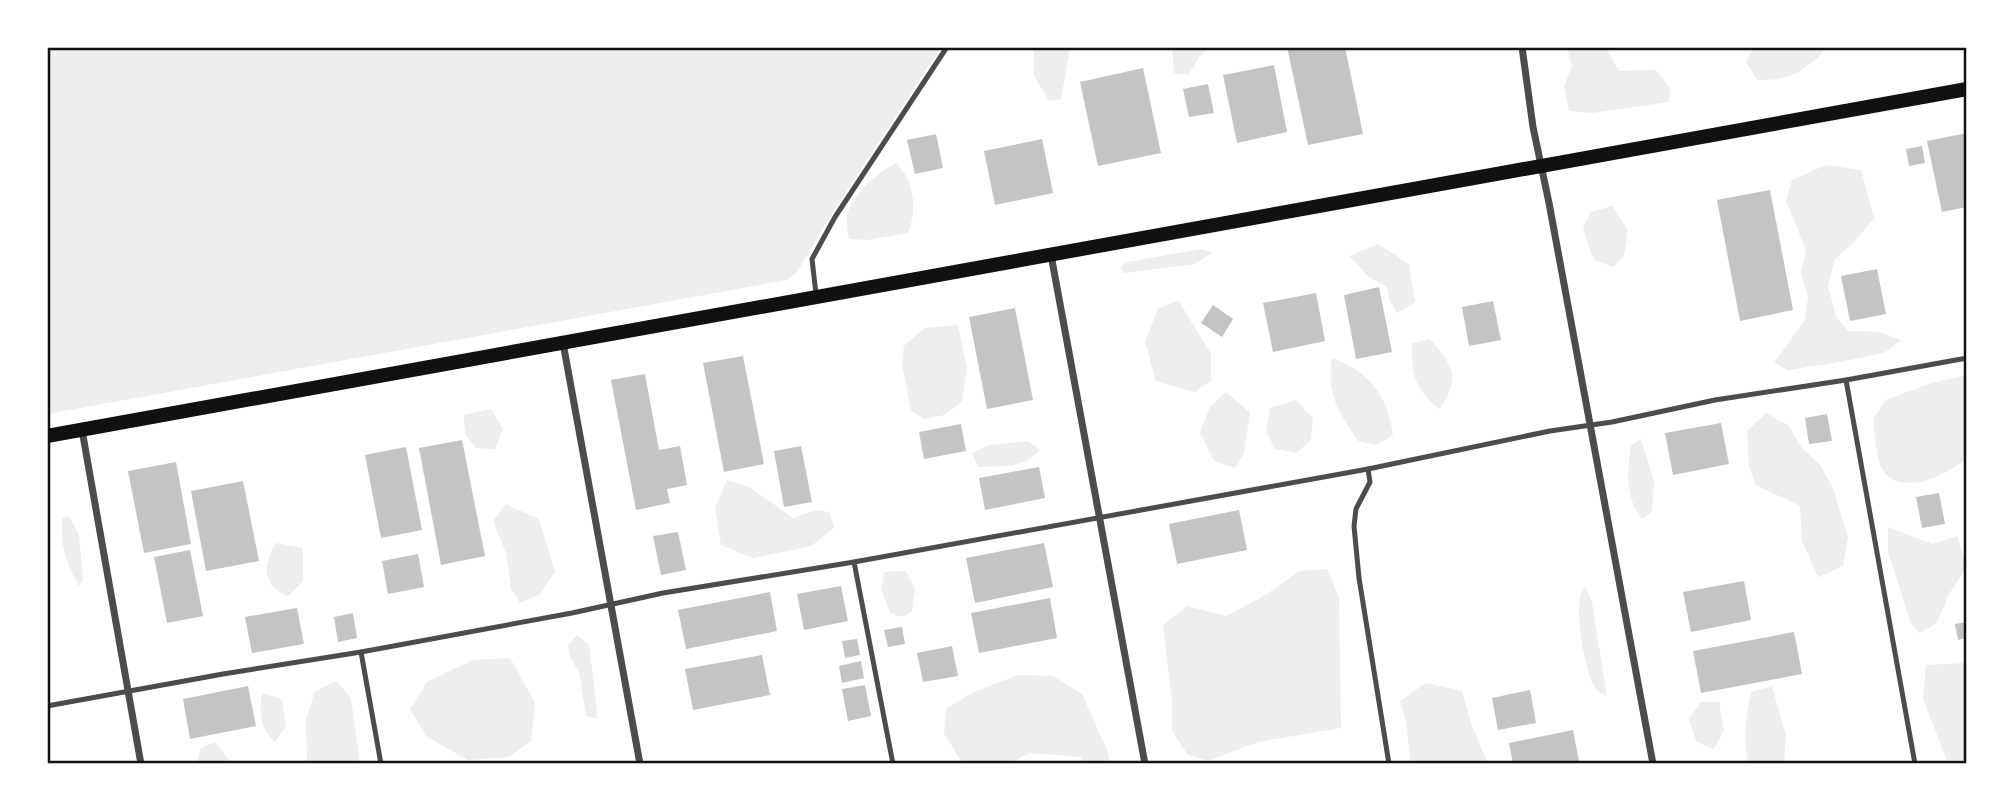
<svg xmlns="http://www.w3.org/2000/svg" width="2014" height="811" viewBox="0 0 2014 811" font-family="'IBM Plex Sans',sans-serif">
	<style>
		.green { fill: #eee }
		.building { fill: #c4c4c4 }
		.lines { fill: none; stroke-linecap: round; stroke-linejoin: round }
		.service { stroke: #4c4c4c; stroke-width: 5 }
		.minor { stroke: #4c4c4c; stroke-width: 7 }
		.secondary { stroke: #111; stroke-width: 14 }
		.neatline { fill: none; stroke: #111; stroke-width: 2.5 }
	</style>
	<rect width="100%" height="100%" fill="#fff"/>
	<g class="green">
		<polygon points="47,47 941,47 835,209 797,272 787,280 47,414"/>
		<polygon points="1034,47 1070,47 1061,99 1049,101 1034,76"/>
		<polygon points="1172,47 1209,47 1200,56 1188,75 1174,73"/>
		<polygon points="1567,47 1605,47 1619,71 1656,70 1670,88 1669,102 1592,113 1569,111 1564,86 1572,67"/>
		<path d="M1754 47H1824C1822 56 1817 59 1810 64 1793 78 1779 80 1757 80L1746 62Z"/>
		<path d="M896 163C914 181 918 209 908 233L867 240 849 239C848 233 846 223 847 216 852 194 876 174 896 163Z"/>
		<polygon points="1826,165 1861,170 1874,218 1857,239 1835,259 1828,286 1836,316 1848,331 1879,332 1901,340 1884,353 1834,363 1788,370 1774,363 1805,320 1808,297 1801,273 1806,250 1786,201 1792,180"/>
		<polygon points="1612,206 1628,230 1624,255 1614,267 1594,260 1583,229 1591,212"/>
		<polygon points="1378,244 1409,264 1415,302 1397,313 1389,299 1387,287 1370,278 1349,256"/>
		<polygon points="1202,249 1212,253 1195,264 1124,273 1120,267 1127,262"/>
		<polygon points="1178,300 1211,354 1211,380 1195,392 1156,381 1145,342 1158,309"/>
		<polygon points="958,325 967,368 962,402 944,415 924,419 911,411 902,364 904,346 925,328"/>
		<path d="M1430 339C1453 366 1461 377 1440 409 1413 389 1412 374 1412 343Z"/>
		<path d="M1332 358C1370 372 1387 395 1393 435L1377 445 1358 441C1339 412 1326 394 1332 358Z"/>
		<path d="M1967 375V458C1947 476 1894 501 1880 464 1875 450 1875 433 1873 419L1886 400 1931 383Z"/>
		<polygon points="1226,392 1250,413 1244,453 1235,468 1214,461 1200,432 1210,407"/>
		<polygon points="1296,400 1313,418 1311,440 1296,453 1275,449 1266,431 1270,408"/>
		<polygon points="491,409 503,429 495,449 476,448 465,434 464,415"/>
		<polygon points="1766,413 1788,425 1802,448 1820,465 1833,488 1848,537 1843,566 1818,577 1802,541 1800,506 1756,485 1749,467 1747,431"/>
		<path d="M1641 439 1654 481 1652 512 1642 519C1625 498 1627 470 1631 445Z"/>
		<path d="M1028 441 1040 450C1023 469 1002 466 978 467L972 453 990 445Z"/>
		<polygon points="727,480 751,488 793,518 815,510 829,512 834,528 811,546 753,558 721,545 715,508"/>
		<polygon points="506,504 539,519 555,572 539,595 520,603 511,588 506,553 493,521"/>
		<path d="M69 516 79 535 83 580 79 586C66 564 60 543 62 518Z"/>
		<polygon points="1888,527 1933,544 1957,536 1967,566 1949,594 1936,624 1919,633 1910,621 1888,552"/>
		<path d="M276 543 303 548V581L288 596C261 586 263 564 276 543Z"/>
		<polygon points="1327,569 1339,597 1341,728 1258,742 1208,761 1187,754 1172,730 1172,702 1163,625 1187,606 1226,616 1264,596 1299,571"/>
		<polygon points="906,571 915,590 912,611 903,617 890,613 881,589 884,572"/>
		<path d="M1585 586 1592 602 1607 697C1603 694 1597 691 1594 686 1585 668 1571 603 1585 586Z"/>
		<polygon points="577,635 589,645 598,719 586,716 579,672 570,657 568,645"/>
		<polygon points="510,658 535,703 531,741 509,757 468,760 427,737 410,709 427,682 473,660"/>
		<polygon points="1967,663 1967,760 1947,760 1923,699 1926,665"/>
		<polygon points="1018,675 1053,676 1082,694 1108,752 1110,764 1083,764 1081,757 1030,753 1008,764 962,763 944,733 946,709 971,693"/>
		<polygon points="337,681 351,699 360,764 307,764 306,720 315,691"/>
		<polygon points="1426,683 1462,691 1471,723 1488,764 1411,764 1406,721 1400,701"/>
		<path d="M1772 686 1786 736 1784 764H1748C1744 738 1745 717 1751 692Z"/>
		<path d="M262 693 282 699 286 727 275 742C260 729 259 712 262 693Z"/>
		<polygon points="1701,702 1719,702 1724,731 1713,750 1696,741 1689,719"/>
		<polygon points="216,742 232,764 196,764 201,748"/>
	</g>
	<g class="building">
		<polygon points="1287,47 1345,47 1363,134 1308,145"/>
		<polygon points="1274,65 1287,132 1237,143 1223,75"/>
		<polygon points="1143,68 1161,153 1098,166 1080,82"/>
		<polygon points="1208,84 1214,113 1189,117 1183,89"/>
		<polygon points="1967,133 1967,207 1942,212 1927,141"/>
		<polygon points="936,134 943,168 915,174 907,140"/>
		<polygon points="1042,139 1053,193 995,205 984,151"/>
		<polygon points="1922,146 1925,163 1909,166 1906,149"/>
		<polygon points="1770,190 1793,310 1740,321 1717,200"/>
		<polygon points="1877,269 1886,314 1850,321 1841,276"/>
		<polygon points="1379,287 1392,352 1356,359 1344,295"/>
		<polygon points="1316,293 1325,341 1273,352 1263,303"/>
		<polygon points="1493,301 1501,340 1469,346 1462,307"/>
		<polygon points="1213,305 1233,319 1222,337 1201,323"/>
		<polygon points="1015,308 1033,400 987,409 969,317"/>
		<polygon points="743,356 764,464 724,472 703,363"/>
		<polygon points="645,374 659,450 680,446 687,485 667,489 670,503 636,510 611,380"/>
		<polygon points="1827,414 1832,441 1809,444 1805,418"/>
		<polygon points="1721,423 1729,464 1673,475 1665,433"/>
		<polygon points="961,424 966,451 924,459 919,432"/>
		<polygon points="462,440 485,556 441,565 419,448"/>
		<polygon points="801,446 812,502 784,507 774,451"/>
		<polygon points="406,447 422,530 381,538 365,455"/>
		<polygon points="176,462 191,544 144,553 128,471"/>
		<polygon points="1039,467 1045,498 985,510 979,478"/>
		<polygon points="243,481 259,561 206,571 191,491"/>
		<polygon points="1939,493 1945,524 1922,528 1916,497"/>
		<polygon points="1239,510 1247,550 1177,564 1169,524"/>
		<polygon points="678,532 686,570 661,575 653,536"/>
		<polygon points="1044,543 1053,587 975,603 966,558"/>
		<polygon points="190,550 203,616 167,623 154,557"/>
		<polygon points="418,554 424,587 388,594 382,561"/>
		<polygon points="1744,581 1751,620 1691,632 1683,592"/>
		<polygon points="841,586 848,621 804,630 797,594"/>
		<polygon points="770,592 777,631 686,649 678,610"/>
		<polygon points="1050,598 1057,638 979,653 971,613"/>
		<polygon points="297,608 304,644 252,653 245,617"/>
		<polygon points="353,613 357,638 338,642 334,617"/>
		<polygon points="1967,622 1967,638 1958,640 1955,624"/>
		<polygon points="902,627 905,644 888,647 884,630"/>
		<polygon points="1794,632 1802,674 1701,693 1693,651"/>
		<polygon points="857,639 860,655 845,658 842,641"/>
		<polygon points="952,646 958,676 923,682 917,653"/>
		<polygon points="762,655 770,695 693,710 685,669"/>
		<polygon points="861,661 864,678 842,683 839,666"/>
		<polygon points="865,685 871,716 848,721 842,689"/>
		<polygon points="248,686 256,726 190,739 183,699"/>
		<polygon points="1530,690 1536,723 1498,730 1492,698"/>
		<polygon points="1573,730 1579,761 1565,764 1513,764 1509,743"/>
	</g>
	<g class="lines">
		<g class="service">
			<polyline points="816,294 812,259 835,217 947,47"/>
			<polyline points="1846,380 1915,764"/>
			<polyline points="1368,469 1370,482 1356,509 1354,526 1359,578 1389,764"/>
			<polyline points="854,562 893,764"/>
			<polyline points="361,652 381,764"/>
			<polyline points="47,706 223,674 361,652 572,613 663,593 854,562 1368,469 1550,431 1612,422 1715,400 1846,380 1967,358"/>
		</g>
		<g class="minor">
			<polyline points="1522,47 1533,127 1549,203 1653,764"/>
			<polyline points="1051,255 1145,764"/>
			<polyline points="563,343 640,764"/>
			<polyline points="82,430 141,764"/>
		</g>
		<polyline class="secondary" points="47,436 1967,89"/>
	</g>
	<rect width="2014" height="811" fill="none" stroke="#ffffff" stroke-width="98"/>
	<rect x="49" y="49" width="1916" height="713" class="neatline"/>
</svg>
